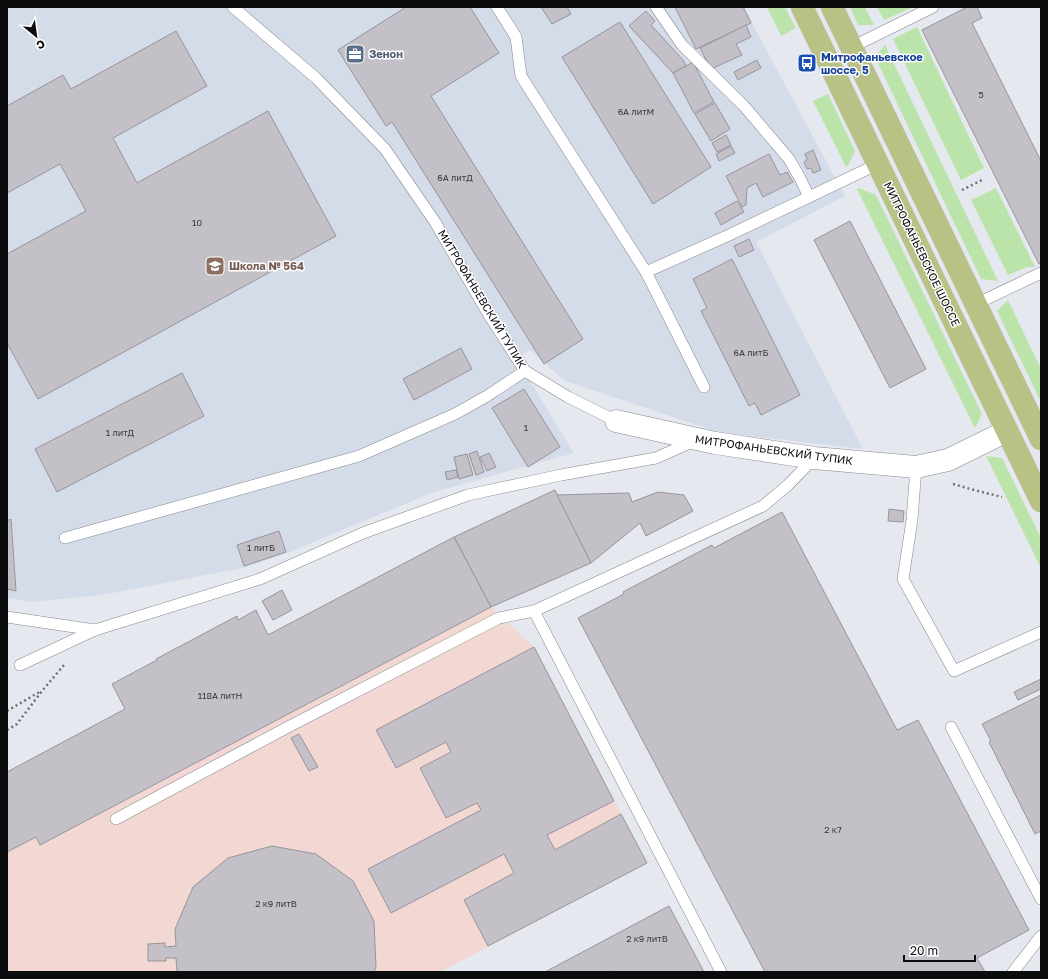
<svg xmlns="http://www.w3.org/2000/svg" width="1048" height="979" viewBox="0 0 1048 979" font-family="'Golos Text',sans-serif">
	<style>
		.commercial { fill: #f2d7d3 }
		.built { fill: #d5dce9 }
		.green { fill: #bbe4ab }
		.building { fill: #c3c0c7; stroke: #97949b }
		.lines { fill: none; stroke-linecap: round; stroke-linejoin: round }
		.service-casing { stroke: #85888e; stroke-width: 12 }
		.minor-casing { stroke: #85888e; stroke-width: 23 }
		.primary-casing { stroke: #c4c5c5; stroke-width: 23 }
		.path { stroke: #707276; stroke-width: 2.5; stroke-dasharray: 2 3; stroke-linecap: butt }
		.service { stroke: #fff; stroke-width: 11 }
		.minor { stroke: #fff; stroke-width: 22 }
		.primary { stroke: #b8c285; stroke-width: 22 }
		.labels { text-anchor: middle; stroke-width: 3; stroke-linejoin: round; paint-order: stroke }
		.number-label { font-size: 9px; fill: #39393c }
		.service-label { font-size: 11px; font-weight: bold; fill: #4e5e75; stroke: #fff; text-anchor: start }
		.transit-label { font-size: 11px; font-weight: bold; fill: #164399; stroke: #fff; text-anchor: start }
		.street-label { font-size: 11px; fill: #0b0c0e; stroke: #fff }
		.education-label { font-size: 11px; font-weight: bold; fill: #785e54; stroke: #fff; text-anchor: start }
	</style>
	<rect width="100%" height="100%" fill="#e5e8ee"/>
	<polygon class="commercial" points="491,607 534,647 647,863 440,972 7,972 7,852 36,837 40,845"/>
	<polygon class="built" points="7,7 745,7 753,25 845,196 756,242 863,449 718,432 565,381 530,350 516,358 574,453 434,492 287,553 243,568 102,595 31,602 7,598"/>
	<g class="green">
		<polygon points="767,7 785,7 796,28 781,36"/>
		<polygon points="850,7 865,7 874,25 858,25"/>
		<polygon points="877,7 913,7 884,20"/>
		<polygon points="917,27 984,168 961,180 893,39"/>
		<polygon points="885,45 998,281 981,279 875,57"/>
		<polygon points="828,94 855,151 848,166 846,167 813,101"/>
		<polygon points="859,188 876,195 982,414 975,428 857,189"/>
		<polygon points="996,188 1035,267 1027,267 1008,275 971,200"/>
		<polygon points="1008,300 1041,369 1041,402 997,311"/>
		<polygon points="986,456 1002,458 1041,538 1041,568"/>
	</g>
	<g class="building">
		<polygon points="406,7 470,7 499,53 431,96 583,339 544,364 392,122 386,126 338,50"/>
		<polygon points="541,7 567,7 571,14 552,24"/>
		<polygon points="675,7 743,7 751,23 696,49"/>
		<polygon points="967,7 977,7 982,18 972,23 1041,161 1041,263 1039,264 922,30"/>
		<polygon points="646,11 655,21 651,25 683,60 686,66 673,73 629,26"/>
		<polygon points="620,22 711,167 653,204 562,57"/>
		<polygon points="746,25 751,37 736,44 742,55 711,69 700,48"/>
		<polygon points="176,31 207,86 113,138 137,183 268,111 336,236 38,399 7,343 7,254 86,211 60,164 7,193 7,106 63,75 71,89"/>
		<polygon points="757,60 761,68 738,80 734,72"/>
		<polygon points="693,62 714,102 694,113 673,73"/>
		<polygon points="715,103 730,129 711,141 695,114"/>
		<polygon points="726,135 731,145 717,152 712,143"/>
		<polygon points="731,146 735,153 719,161 716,154"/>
		<polygon points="813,150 821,170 813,173 811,168 807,169 804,162 807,160 805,154"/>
		<polygon points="769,154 780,175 787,172 793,182 763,197 756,183 747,188 746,205 742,207 726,176"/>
		<polygon points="737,201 744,212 721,225 715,213"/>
		<polygon points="850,221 926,369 890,388 814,240"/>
		<polygon points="749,239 754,250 739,257 734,246"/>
		<polygon points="732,259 800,395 761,415 755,403 749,406 701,311 707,308 693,279"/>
		<polygon points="461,348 472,369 414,400 403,379"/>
		<polygon points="182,373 204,416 57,492 35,449"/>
		<polygon points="524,389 560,447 528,467 492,408"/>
		<polygon points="477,451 484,472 476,475 469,454"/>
		<polygon points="489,453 496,467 487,471 480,457"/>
		<polygon points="467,454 473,475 459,479 454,457"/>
		<polygon points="456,470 458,477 447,480 445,472"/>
		<polygon points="555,490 591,563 491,607 454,537"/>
		<polygon points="658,492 684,495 693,511 646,536 640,523 591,563 557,495 629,493 632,502"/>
		<polygon points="889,509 904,511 903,522 888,521"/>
		<polygon points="782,512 897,730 918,720 1029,930 977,958 985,972 765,972 578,618 624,594 623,592 712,545 714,548"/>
		<polygon points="11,519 16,591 7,589 7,521"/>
		<polygon points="279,531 286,552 244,566 237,545"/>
		<polygon points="454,537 491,607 40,845 36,837 7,852 7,772 125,709 112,684 157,660 156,659 237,616 238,620 256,610 268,635"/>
		<polygon points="282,590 292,610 273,620 262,601"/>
		<polygon points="534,647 614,801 547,835 555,850 621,814 647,863 488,946 464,900 514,873 504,854 391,913 368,869 481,810 477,803 446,818 420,768 451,752 446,742 396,768 376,730"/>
		<polygon points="1041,679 1041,689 1018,700 1014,692"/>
		<polygon points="1041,695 1041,831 1035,834 989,742 991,741 982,724"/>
		<polygon points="299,734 318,767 309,771 291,738"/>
		<polygon points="272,846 316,854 353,881 374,921 376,967 374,972 177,972 176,958 166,958 166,961 148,961 148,944 165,943 165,947 176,946 175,929 193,887 228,858"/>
		<polygon points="669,906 704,972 611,972 611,971 609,972 545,972"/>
	</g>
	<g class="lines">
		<g class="service-casing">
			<g id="service">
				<polyline points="233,7 316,78 385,149 435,222 489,315 525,371 568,397 616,421"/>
				<polyline points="497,7 516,37 521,76 646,272 727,236 878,164"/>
				<polyline points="656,7 682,45 744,106 789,159 800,178 809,197"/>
				<polyline points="852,47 933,7"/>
				<polyline points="646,272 704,387"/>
				<polyline points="976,304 1041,273"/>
				<polyline points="916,467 912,520 903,579 954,671 1041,632"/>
				<polyline points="65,538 359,456 455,414 487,396 525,371"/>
				<polyline points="534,611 721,972"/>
				<polyline points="7,617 95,630"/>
				<polyline points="20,665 95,630 260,579 363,533 468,495 561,475 656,458 694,441"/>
				<polyline points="951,727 1041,899"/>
				<polyline points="116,819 288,727 499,618 534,611 763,506 788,485 814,458"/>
				<polyline points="1013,972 1041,936"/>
			</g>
		</g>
		<g class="minor-casing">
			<polyline id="minor" points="616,421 715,443 814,458 916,467 948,460 1007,431"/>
		</g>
		<g class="primary-casing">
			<g id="primary">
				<polyline points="802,7 1041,501"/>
				<polyline points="832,7 1041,439"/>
			</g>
		</g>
		<g class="path">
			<polyline points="962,190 984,179"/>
			<polyline points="953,484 974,490 1002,497"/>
			<polyline points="7,711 41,691"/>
			<polyline points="7,730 17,724 42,691 64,665"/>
		</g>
		<use href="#service" class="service"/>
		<use href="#minor" class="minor"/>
		<use href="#primary" class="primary"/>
	</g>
	<defs>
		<g id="office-square" transform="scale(1)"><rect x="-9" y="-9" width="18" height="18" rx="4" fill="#5c6f8a" stroke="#fff"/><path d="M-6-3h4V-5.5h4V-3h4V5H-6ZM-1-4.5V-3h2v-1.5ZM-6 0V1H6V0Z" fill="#fff"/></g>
		<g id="bus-square" transform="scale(1)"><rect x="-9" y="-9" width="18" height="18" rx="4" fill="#1a4fb4" stroke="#fff"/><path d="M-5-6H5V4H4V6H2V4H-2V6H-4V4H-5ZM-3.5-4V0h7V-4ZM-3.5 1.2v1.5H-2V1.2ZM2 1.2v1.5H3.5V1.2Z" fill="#fff"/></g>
		<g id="school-square" transform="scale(1)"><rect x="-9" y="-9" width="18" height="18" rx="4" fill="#8d6e63" stroke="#fff"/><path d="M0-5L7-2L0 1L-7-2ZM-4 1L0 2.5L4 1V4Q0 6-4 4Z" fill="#fff"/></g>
	</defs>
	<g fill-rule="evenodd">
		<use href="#office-square" x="355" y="54"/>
		<use href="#bus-square" x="807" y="63"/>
		<use href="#school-square" x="215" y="266"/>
	</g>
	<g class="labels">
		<g class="number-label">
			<text x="981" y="98">5</text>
			<text x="636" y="115">6А литМ</text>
			<text x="455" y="181">6А литД</text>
			<text x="197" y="226">10</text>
			<text x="751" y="356">6А литБ</text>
			<text x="526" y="431">1</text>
			<text x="120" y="436">1 литД</text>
			<text x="261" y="551">1 литБ</text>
			<text x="220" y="699">118А литН</text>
			<text x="833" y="833">2 к7</text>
			<text x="276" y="907">2 к9 литВ</text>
			<text x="647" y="942">2 к9 литВ</text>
		</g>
		<g class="service-label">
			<text x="369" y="58">Зенон</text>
		</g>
		<g class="transit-label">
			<text x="821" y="61">Митрофаньевское<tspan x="821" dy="13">шоссе, 5</tspan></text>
		</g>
		<g class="street-label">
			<text transform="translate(922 254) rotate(64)" y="4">МИТРОФАНЬЕВСКОЕ ШОССЕ</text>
			<text transform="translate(482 299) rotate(59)" y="4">МИТРОФАНЬЕВСКИЙ ТУПИК</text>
			<text transform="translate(774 450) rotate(8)" y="4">МИТРОФАНЬЕВСКИЙ ТУПИК</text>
		</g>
		<g class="education-label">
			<text x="229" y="270">Школа № 564</text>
		</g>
	</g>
	<rect width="1048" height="979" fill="none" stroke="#0b0c0e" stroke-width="16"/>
	<g transform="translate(36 36) rotate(151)" stroke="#ffffff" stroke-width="3" paint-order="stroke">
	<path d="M0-3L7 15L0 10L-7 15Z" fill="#0b0c0e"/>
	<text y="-6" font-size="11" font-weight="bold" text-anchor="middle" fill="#0b0c0e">С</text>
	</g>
	<path d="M904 955v6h71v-6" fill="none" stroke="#0b0c0e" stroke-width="2"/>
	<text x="910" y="955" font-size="12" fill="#0b0c0e" stroke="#ffffff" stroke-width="3" paint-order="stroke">20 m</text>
</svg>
